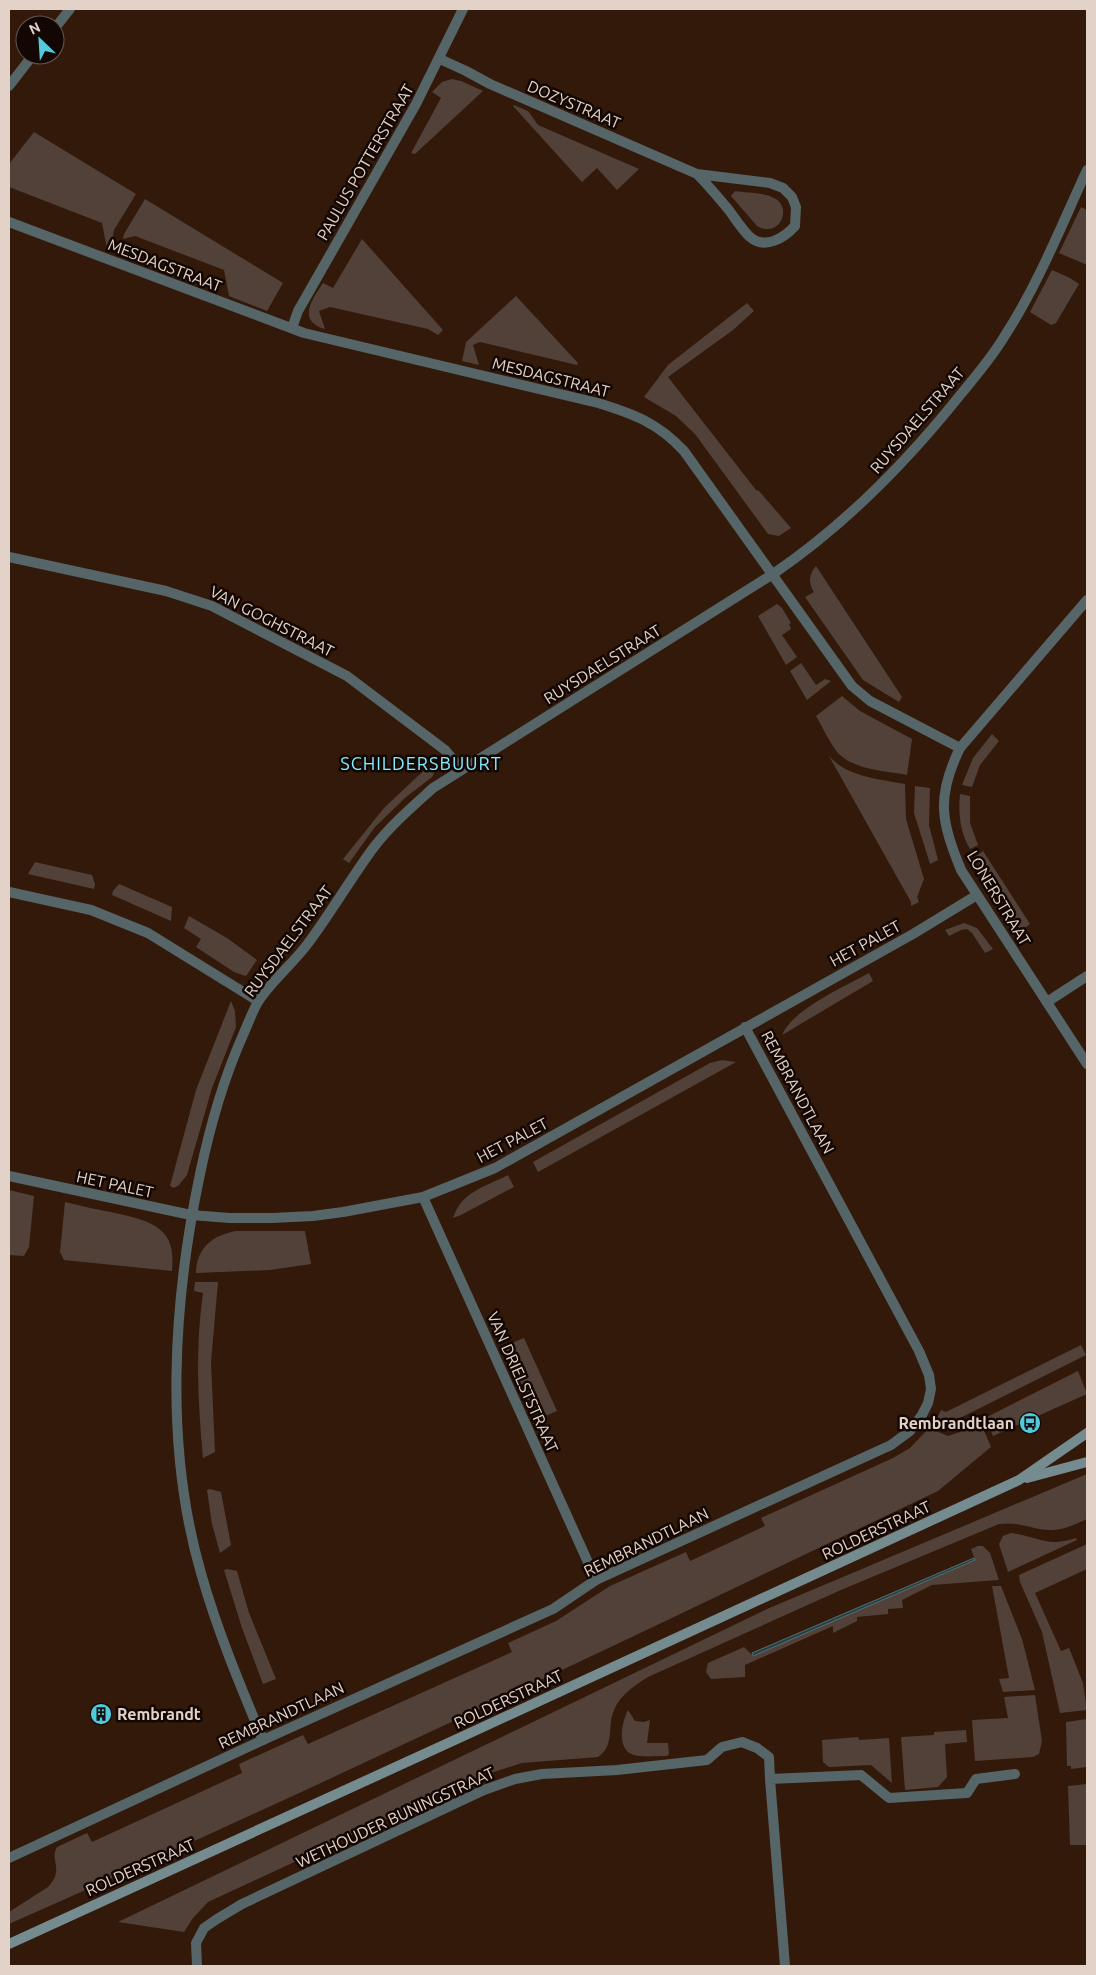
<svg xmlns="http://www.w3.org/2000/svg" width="1096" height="1975" viewBox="0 0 1096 1975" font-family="Ubuntu,sans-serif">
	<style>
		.green { fill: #524138 }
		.water { fill: #204349; stroke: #5a6e6f }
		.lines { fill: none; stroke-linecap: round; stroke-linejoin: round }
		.minor { stroke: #566568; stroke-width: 10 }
		.tertiary { stroke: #566568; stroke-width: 10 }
		.secondary { stroke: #748c90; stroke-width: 10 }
		.labels { text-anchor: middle; stroke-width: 5; stroke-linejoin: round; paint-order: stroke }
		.street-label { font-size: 16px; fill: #e3d2c8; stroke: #120703 }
		.poi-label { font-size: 16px; font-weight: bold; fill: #e3d2c8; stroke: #120703; text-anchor: end }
		.neighbourhood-label { font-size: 18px; letter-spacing: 1px; fill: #84edfe; stroke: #120703 }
	</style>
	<rect width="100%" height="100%" fill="#32190a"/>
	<g class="green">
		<polygon points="452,79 461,81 483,91 415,154 411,153 441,98 432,92 442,82"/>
		<polygon points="514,105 528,111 538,125 639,169 617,190 597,168 582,182 513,106"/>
		<polygon points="34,132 136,194 114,230 110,250 107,249 102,223 9,187 9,164"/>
		<path d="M735 191C746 193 763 192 774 198 793 207 780 239 757 226L731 196Z"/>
		<polygon points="145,199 283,283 267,311 229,296 224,270 135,236 123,239 124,234"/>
		<polygon points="1081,207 1087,210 1087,265 1059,253"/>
		<path d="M362 239 443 330 438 335 428 329 330 307 319 311 325 329C296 321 313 298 323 283L333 288Z"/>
		<polygon points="1052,270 1070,278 1079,284 1056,323 1051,325 1030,312"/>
		<polygon points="516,296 578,363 577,365 480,342 473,345 479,365 462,361 466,342"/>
		<polygon points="747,303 754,311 733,330 668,377 756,490 759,491 791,528 779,536 768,534 695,434 676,416 644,397 668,365"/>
		<path d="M816 566 902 697 899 702 863 680 805 597 814 592C808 583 809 574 816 566Z"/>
		<polygon points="777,604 782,608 791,623 789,624 791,629 782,635 797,657 786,665 758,616"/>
		<polygon points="801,663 816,685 825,679 831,681 807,700 790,671"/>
		<path d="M842 696 860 711 912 739 907 775C886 771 855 770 839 754 830 744 823 728 816 716Z"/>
		<polygon points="992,734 999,741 980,765 972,787 962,785 973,758"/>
		<path d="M829 756C847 777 879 779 905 784L906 819 924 879 917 897 919 902 911 906V902Z"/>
		<polygon points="435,760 437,768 432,777 405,798 375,827 349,863 343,859 384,808"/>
		<polygon points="915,786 930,788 929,825 938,860 930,864 914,813"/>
		<path d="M960 794 970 796V823L978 845 970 849C960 832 958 813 960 794Z"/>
		<polygon points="983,851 1030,924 1021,931 975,857"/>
		<polygon points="35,862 92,875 95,884 94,889 28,874"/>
		<polygon points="119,884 172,907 171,921 112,895 113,891"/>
		<polygon points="189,916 227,938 257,960 246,976 234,972 196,947 201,939 184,928"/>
		<polygon points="964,923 977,928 993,949 985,953 972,933 967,929 961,930 949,936 945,930"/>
		<path d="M869 973 873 981 782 1035C793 1009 844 987 869 973Z"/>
		<polygon points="231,1001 235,1011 236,1027 212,1088 187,1175 179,1185 174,1188 170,1186 196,1090"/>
		<polygon points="722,1060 736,1062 538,1172 533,1162 710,1063"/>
		<path d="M508 1175 514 1187 461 1215 453 1218C462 1191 485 1187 508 1175Z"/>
		<polygon points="9,1190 34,1196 29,1247 24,1256 9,1255"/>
		<path d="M65 1202C82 1206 99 1210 115 1213 152 1221 177 1228 172 1271L64 1260 60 1252Z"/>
		<path d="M236 1231H305L311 1264 270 1270 196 1273C196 1248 213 1235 236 1231Z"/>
		<path d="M195 1282H218L211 1362 215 1452 203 1458C198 1403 195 1348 203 1293L194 1291Z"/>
		<polygon points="524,1338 557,1411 536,1420 503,1347"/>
		<polygon points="1081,1345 1086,1355 952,1422 942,1421 937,1418 941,1410 946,1412"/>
		<polygon points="1078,1371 1087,1394 993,1436 985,1418"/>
		<path d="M980 1421 991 1447 938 1491C630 1638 322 1786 9 1924V1912L48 1887C65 1869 49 1861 57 1847L87 1833 92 1842 242 1773 239 1764 303 1735 308 1744 512 1652 508 1643 556 1621 610 1586 686 1552 690 1561 765 1526 761 1518 893 1458 910 1448 929 1428 948 1436 960 1432Z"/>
		<path d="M1087 1474V1519C1075 1524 1063 1531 1050 1530 1031 1530 1021 1521 999 1524L841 1590 648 1677C634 1686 621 1694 614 1710 607 1726 615 1746 598 1757L522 1763 478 1777 208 1902 193 1918 184 1932 118 1922 767 1609Z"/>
		<polygon points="210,1489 221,1492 231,1545 220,1553 212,1524 207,1490"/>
		<path d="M1011 1533C1038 1536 1046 1548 1076 1538L1077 1540 1008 1572 999 1544 1003 1536Z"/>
		<polygon points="1087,1544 1087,1569 1035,1593 1061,1651 1069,1648 1083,1683 1087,1710 1060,1713 1042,1632 1020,1582 1019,1575"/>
		<polygon points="978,1546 983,1546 990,1553 999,1580 932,1585 902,1600 903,1608 888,1609 888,1614 857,1617 857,1621 833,1633 833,1626 745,1665 745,1677 711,1679 706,1672 708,1663 744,1647 753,1656 975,1560 971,1549"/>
		<polygon points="227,1569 237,1571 249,1613 276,1679 263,1684 242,1628 224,1570"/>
		<polygon points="992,1586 1001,1586 1022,1639 1035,1690 1003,1692 999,1679 1009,1678"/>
		<polygon points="1035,1695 1042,1741 1039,1754 1033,1757 975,1761 972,1720 1008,1718 1004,1697"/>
		<path d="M628 1710 635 1721 644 1722 650 1720 647 1743H668L669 1754 667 1756C658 1756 648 1757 639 1756 615 1754 621 1724 628 1710Z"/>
		<polygon points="1087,1719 1087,1767 1071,1769 1071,1766 1067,1766 1066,1722"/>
		<polygon points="966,1730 967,1742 945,1744 947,1777 938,1787 905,1790 901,1737 934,1735 934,1732"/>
		<polygon points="858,1737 859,1740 889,1738 892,1783 871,1765 829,1767 823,1762 822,1740"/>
		<polygon points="1087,1784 1087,1845 1070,1845 1068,1786"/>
	</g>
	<polygon class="water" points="974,1558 975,1560 753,1656 752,1653"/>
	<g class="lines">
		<g class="minor">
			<polyline points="55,28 70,9"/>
			<path d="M440 59 466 71 490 84 697 174 770 183 783 188 792 197 796 207 795 226C784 238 765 250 750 237 742 230 735 218 728 209 718 197 708 185 697 174"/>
			<polyline points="9,86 33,55"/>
			<path d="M9 222 304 333 598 403C634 414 658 423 684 451L852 686 870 701 960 748"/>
			<polyline points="292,328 298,311 416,104 463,9"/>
			<polyline points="9,557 166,591 212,606 347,676 445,750 461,769"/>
			<polyline points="9,892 91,910 148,933 258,1001"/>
			<polyline points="1047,1002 1087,976"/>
			<polyline points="9,1176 191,1215 230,1218 272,1218 313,1216 343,1212 423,1197 495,1168 913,934 977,895"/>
			<polyline points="423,1197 596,1580"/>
			<path d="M263 1740C240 1685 217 1630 201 1573 164 1446 173 1302 200 1174 210 1126 223 1080 243 1035 248 1024 252 1012 258 1002 270 982 295 962 309 942 332 911 351 878 374 847 391 825 412 807 433 788L773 574C845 525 906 463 961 394 976 376 992 357 1004 337 1038 285 1061 226 1087 170"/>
			<polyline points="9,1858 263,1740 553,1609 596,1580 891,1445 910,1431 922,1415 928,1403 931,1389 929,1375 919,1351 745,1027"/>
			<polyline points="197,1966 196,1943 204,1928 217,1919 242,1904 484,1790 515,1779 542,1774 617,1770 707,1760 722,1747 742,1742 757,1748 769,1757 770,1779"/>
			<polyline points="785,1966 770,1779 861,1775 889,1798 967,1793 976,1779 1015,1774"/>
		</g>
		<path class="tertiary" d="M1087 600 960 748C936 797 941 821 961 870L1087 1064"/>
		<g class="secondary">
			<polyline points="1027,1478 1087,1462"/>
			<polyline points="9,1944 470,1733 1019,1480 1087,1433"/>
		</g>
	</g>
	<defs>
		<g id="bus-disc" transform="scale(1.125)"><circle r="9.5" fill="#53cadc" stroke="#120703"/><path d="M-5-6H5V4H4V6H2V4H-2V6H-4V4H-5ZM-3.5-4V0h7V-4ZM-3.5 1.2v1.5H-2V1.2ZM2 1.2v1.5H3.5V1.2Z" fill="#111"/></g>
		<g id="building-disc" transform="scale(1.125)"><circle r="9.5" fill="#53cadc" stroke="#120703"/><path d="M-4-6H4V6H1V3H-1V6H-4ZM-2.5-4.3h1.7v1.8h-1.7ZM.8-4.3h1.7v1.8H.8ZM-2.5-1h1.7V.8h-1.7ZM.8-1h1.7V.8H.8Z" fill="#111"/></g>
	</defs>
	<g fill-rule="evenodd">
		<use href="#bus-disc" x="1030" y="1423"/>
		<use href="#building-disc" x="101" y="1714"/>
	</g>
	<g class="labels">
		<g class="street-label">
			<text transform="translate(574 104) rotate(23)" y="6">DOZYSTRAAT</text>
			<text transform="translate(365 162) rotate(-60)" y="6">PAULUS POTTERSTRAAT</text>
			<text transform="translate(165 265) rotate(21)" y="6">MESDAGSTRAAT</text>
			<text transform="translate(551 377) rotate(14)" y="6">MESDAGSTRAAT</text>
			<text transform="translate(917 420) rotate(-49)" y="6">RUYSDAELSTRAAT</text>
			<text transform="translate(272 621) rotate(27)" y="6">VAN GOGHSTRAAT</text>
			<text transform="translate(602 664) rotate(-32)" y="6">RUYSDAELSTRAAT</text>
			<text transform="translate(999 898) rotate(59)" y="6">LONERSTRAAT</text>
			<text transform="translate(288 941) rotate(-53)" y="6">RUYSDAELSTRAAT</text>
			<text transform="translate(865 943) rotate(-29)" y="6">HET PALET</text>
			<text transform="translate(798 1092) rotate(62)" y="6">REMBRANDTLAAN</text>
			<text transform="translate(512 1140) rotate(-28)" y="6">HET PALET</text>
			<text transform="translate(115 1184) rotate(12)" y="6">HET PALET</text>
			<text transform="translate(523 1382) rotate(66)" y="6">VAN DRIELSTSTRAAT</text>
			<text transform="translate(876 1530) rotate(-25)" y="6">ROLDERSTRAAT</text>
			<text transform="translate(646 1542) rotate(-26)" y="6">REMBRANDTLAAN</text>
			<text transform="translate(508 1699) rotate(-25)" y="6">ROLDERSTRAAT</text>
			<text transform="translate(281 1715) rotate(-25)" y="6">REMBRANDTLAAN</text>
			<text transform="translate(395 1817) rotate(-25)" y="6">WETHOUDER BUNINGSTRAAT</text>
			<text transform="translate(140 1867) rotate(-24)" y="6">ROLDERSTRAAT</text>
		</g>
		<g class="poi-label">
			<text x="1014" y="1429">Rembrandtlaan</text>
			<text x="117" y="1720" text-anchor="start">Rembrandt</text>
		</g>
		<g class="neighbourhood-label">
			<text x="421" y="770">SCHILDERSBUURT</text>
		</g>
	</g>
	<rect width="1096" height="1975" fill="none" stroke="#e3d2c8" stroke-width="20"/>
	<g transform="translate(40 40) rotate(335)"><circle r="24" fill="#120703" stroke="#665852"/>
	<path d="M0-4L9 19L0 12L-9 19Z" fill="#53cadc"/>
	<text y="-8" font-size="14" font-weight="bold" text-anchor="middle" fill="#e3d2c8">N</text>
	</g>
</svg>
